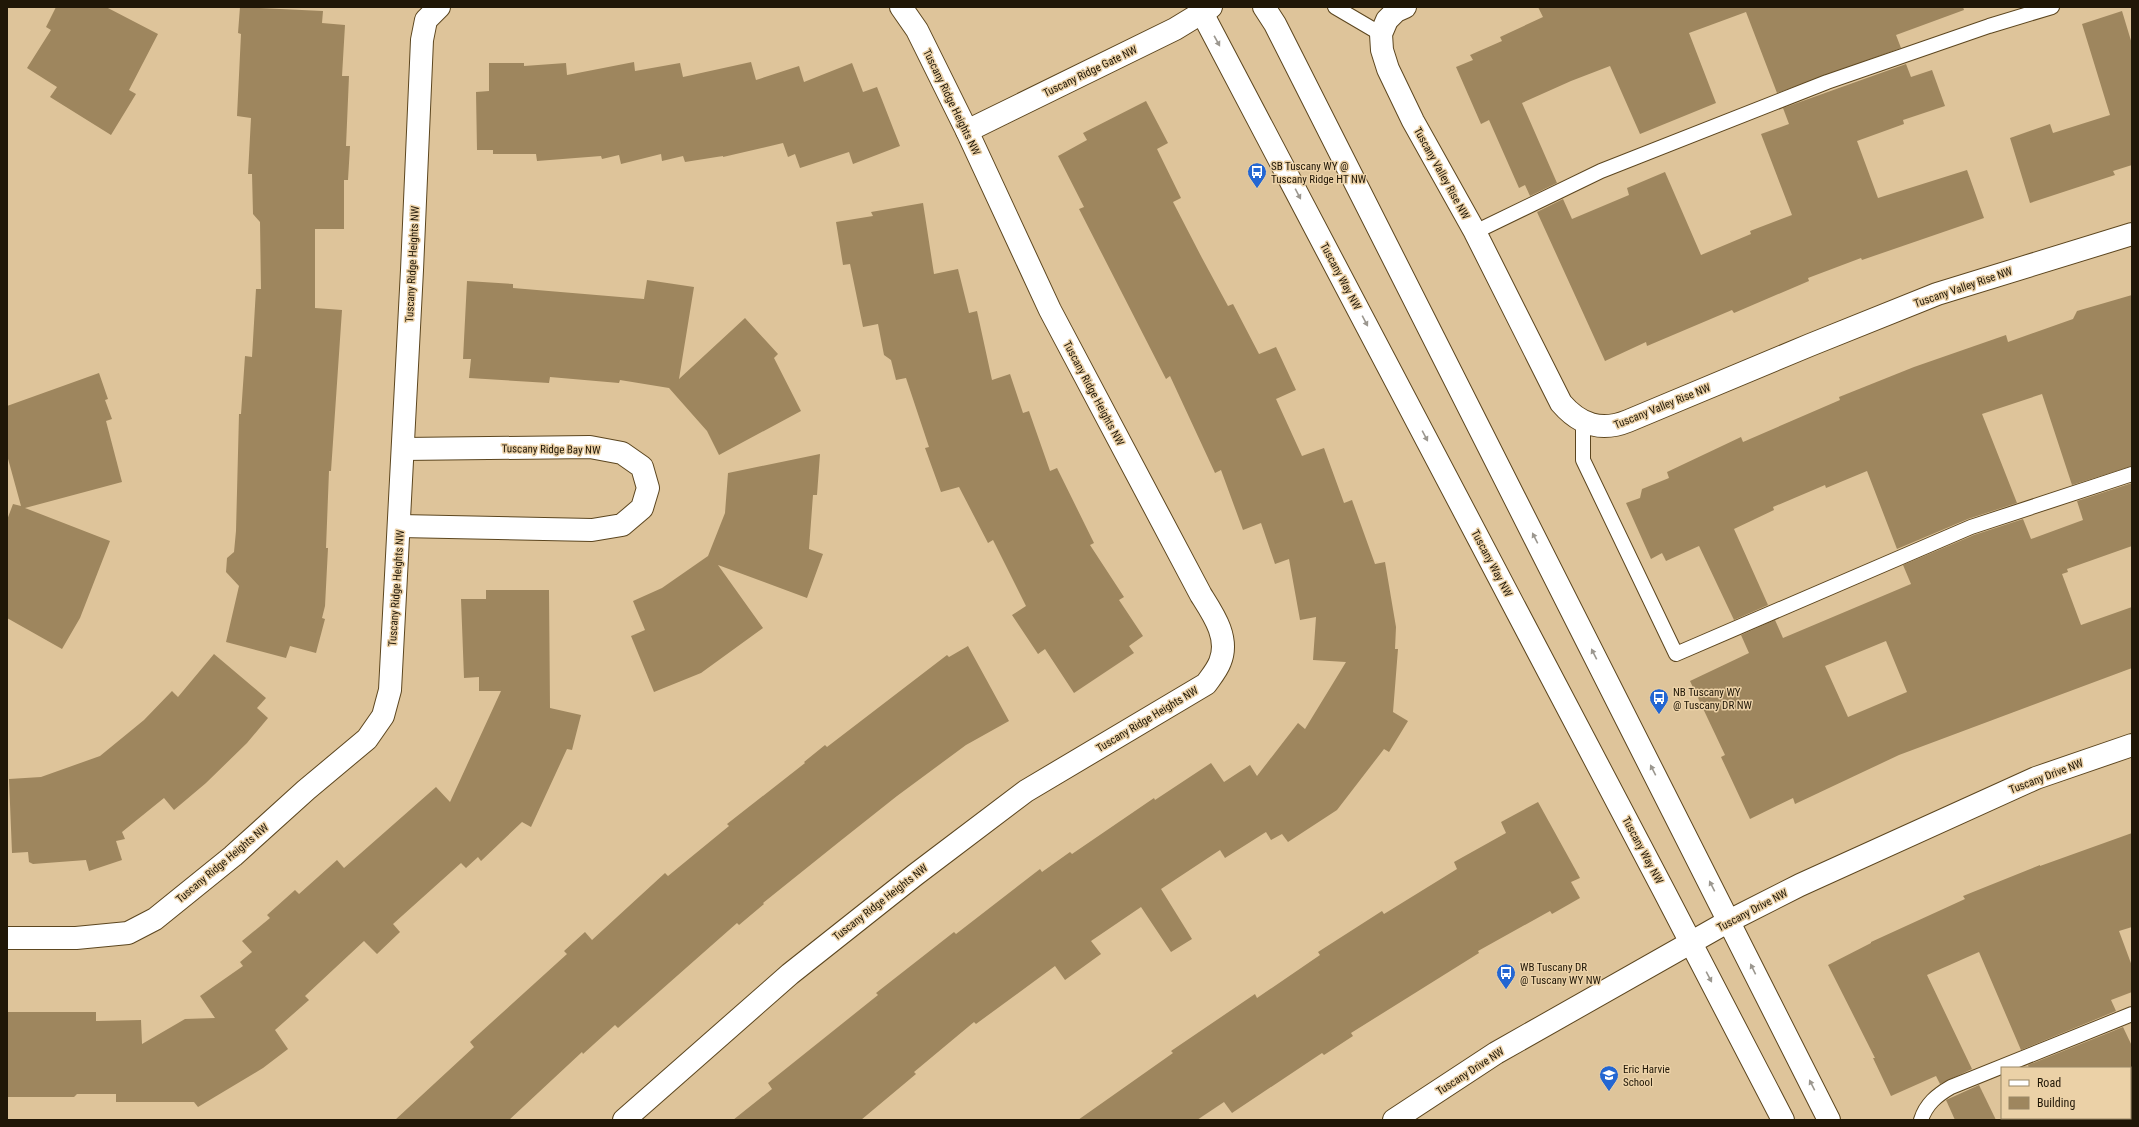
<svg xmlns="http://www.w3.org/2000/svg" width="2139" height="1127" viewBox="0 0 2139 1127" font-family="'Roboto Condensed',sans-serif">
	<style>
		.building { fill: #9e865e; fill-rule: evenodd }
		.lines { fill: none; stroke-linecap: round; stroke-linejoin: round }
		.service-casing { stroke: #5c461f; stroke-width: 16 }
		.minor-casing { stroke: #5c461f; stroke-width: 24 }
		.tertiary-casing { stroke: #5c461f; stroke-width: 24 }
		.service { stroke: #fff; stroke-width: 14 }
		.minor { stroke: #fff; stroke-width: 22 }
		.tertiary { stroke: #fff; stroke-width: 22 }
		.oneway { fill: #9b978f }
		.labels { text-anchor: middle; stroke-width: 3; stroke-linejoin: round; paint-order: stroke }
		.street-label { font-size: 11px; fill: #201707; stroke: #ebd1a7 }
		.poi-label { font-size: 11px; fill: #201707; stroke: #ebd1a7; text-anchor: start }
	</style>
	<rect width="100%" height="100%" fill="#dec49a"/>
	<g class="building">
		<polygon points="56,7 106,7 158,34 129,90 136,94 111,135 50,97 57,87 27,68 51,30 46,27"/>
		<polygon points="240,7 323,11 322,23 345,25 342,76 349,76 346,146 350,146 348,180 344,180 344,229 315,229 315,308 342,310 331,471 329,471 326,548 328,548 325,606 322,618 325,619 316,653 290,646 286,658 226,642 239,586 226,572 227,558 234,552 236,531 239,414 241,414 245,356 252,357 256,289 261,289 260,222 253,214 252,174 248,174 251,118 237,116 241,34 238,33"/>
		<polygon points="1538,7 1963,7 1964,10 1896,35 1901,48 1777,93 1746,12 1689,33 1716,103 1640,134 1610,66 1571,81 1522,103 1557,183 1530,196 1525,185 1519,188 1489,120 1481,124 1456,67 1473,60 1470,55 1502,41 1500,37 1543,17"/>
		<polygon points="2122,11 2132,44 2132,165 2113,171 2115,175 2030,203 2010,138 2050,124 2053,133 2110,115 2082,24"/>
		<polygon points="634,62 635,71 680,63 683,77 751,62 756,80 799,66 804,82 852,63 863,92 877,87 900,146 853,164 849,152 800,168 795,154 788,157 783,143 723,157 723,156 685,162 683,156 662,161 661,154 621,164 619,155 602,159 601,156 537,161 536,154 493,154 493,150 477,150 476,92 489,91 489,63 524,63 524,66 566,63 567,75"/>
		<polygon points="1906,64 1911,77 1932,70 1945,106 1903,120 1904,124 1857,141 1878,198 1967,170 1984,218 1862,260 1861,258 1808,278 1809,281 1734,313 1732,310 1647,346 1646,342 1605,361 1537,212 1563,199 1572,219 1629,195 1627,188 1665,172 1701,255 1751,234 1750,231 1792,215 1761,134 1789,124 1783,108"/>
		<polygon points="1146,101 1168,143 1157,149 1181,198 1173,202 1202,258 1228,306 1233,304 1259,354 1276,347 1296,390 1276,399 1302,456 1324,448 1344,503 1352,500 1375,564 1385,562 1396,627 1395,649 1398,649 1393,712 1408,721 1389,752 1384,749 1337,810 1288,842 1282,834 1271,840 1266,832 1225,858 1220,850 1161,889 1192,939 1171,952 1141,907 1091,941 1101,954 1065,980 1055,966 976,1024 974,1022 914,1072 916,1074 861,1120 733,1120 772,1089 768,1083 878,995 876,993 954,932 956,934 1040,869 1042,872 1070,852 1072,854 1154,798 1155,800 1211,763 1224,782 1250,765 1257,776 1298,723 1305,729 1346,662 1313,660 1316,617 1300,620 1289,559 1275,564 1261,523 1243,530 1221,470 1215,473 1170,376 1166,379 1079,209 1084,207 1058,156 1087,140 1083,133"/>
		<polygon points="923,203 934,274 958,269 969,313 977,311 992,380 1010,374 1023,413 1029,411 1050,471 1057,468 1094,543 1090,545 1124,597 1119,600 1143,636 1129,646 1134,653 1074,693 1045,649 1038,654 1012,615 1026,606 993,540 988,543 959,487 941,492 925,448 929,447 906,378 896,380 891,360 884,355 878,324 863,327 850,264 843,265 836,222 873,216 871,212"/>
		<polygon points="647,280 694,287 679,379 745,318 778,354 774,358 801,411 719,455 707,431 669,388 620,380 619,383 550,377 549,383 469,378 471,359 463,359 467,281 513,284 513,288 644,299"/>
		<polygon points="2132,295 2132,466 2072,485 2042,394 1982,414 2017,503 1968,519 1897,549 1867,471 1826,488 1825,485 1773,507 1774,510 1734,529 1768,605 1734,620 1699,546 1666,561 1662,553 1651,559 1626,503 1640,498 1642,489 1669,478 1667,472 1741,437 1743,442 1840,400 1839,397 1914,367 2006,335 2008,342 2073,319 2077,311"/>
		<polygon points="99,373 108,399 105,400 112,419 106,421 122,482 25,508 110,541 80,618 62,649 7,618 7,520 13,504 21,506 7,455 7,406"/>
		<polygon points="820,454 817,495 813,495 809,549 823,554 807,598 718,565 763,628 701,673 654,692 631,636 645,630 633,601 662,588 708,556 725,513 728,473"/>
		<path d="M2132 483V546L2067 569 2068 572 2062 574 2081 625 2132 607V668L1899 755 1795 804 1793 798 1750 819 1721 757 1725 755 1690 681 1749 653 1741 635 1775 620 1783 638 1911 584 1903 565 1974 535 2023 519 2031 539 2083 520 2077 501ZM1886 641 1907 692 1848 717 1825 666Z"/>
		<polygon points="486,590 549,590 550,708 581,715 572,750 567,749 531,827 522,822 481,861 478,857 466,868 461,863 393,924 400,932 377,954 364,941 305,996 309,1000 275,1030 288,1049 263,1068 198,1107 194,1102 116,1102 116,1094 77,1094 74,1097 7,1097 7,1012 96,1012 96,1021 141,1020 142,1044 185,1019 215,1018 200,996 243,966 240,962 252,952 242,941 270,918 267,915 295,890 299,894 337,860 344,868 436,787 450,802 501,691 479,691 479,677 464,678 461,599 486,599"/>
		<polygon points="968,646 1009,721 966,745 897,796 839,842 763,903 764,904 739,925 737,923 618,1028 615,1025 583,1054 582,1052 509,1120 395,1120 474,1047 470,1042 567,954 564,951 585,932 592,940 665,873 668,876 729,826 727,824 805,763 804,762 825,745 827,747 947,655 949,657"/>
		<polygon points="214,654 266,698 257,708 268,718 247,743 206,783 174,810 164,798 122,832 125,839 116,841 122,860 89,871 86,860 33,864 29,862 28,852 12,853 9,779 41,777 100,756 144,720 172,691 178,697"/>
		<polygon points="1538,802 1580,878 1571,882 1580,898 1552,914 1550,911 1478,951 1479,953 1351,1033 1353,1036 1324,1055 1322,1053 1232,1113 1224,1102 1197,1120 1078,1120 1173,1053 1171,1051 1255,994 1257,998 1320,955 1318,952 1382,911 1384,914 1457,869 1454,862 1506,833 1501,822"/>
		<polygon points="2132,833 2132,927 2119,931 2132,966 2132,992 2111,1000 2116,1011 2021,1050 1979,952 1927,975 1972,1069 1940,1084 1936,1076 1891,1096 1873,1058 1875,1058 1828,965 1871,943 1871,942 1965,899 1963,896 2040,865 2040,866"/>
		<polygon points="2123,1027 2132,1046 2132,1084 2130,1085 2130,1068 2029,1068 2028,1065"/>
		<polygon points="1979,1085 1996,1120 1955,1120 1946,1100"/>
	</g>
	<g class="lines">
		<g class="service-casing">
			<g id="service">
				<polyline points="1335,7 1381,34"/>
				<polyline points="1475,232 1601,171 1827,82 1989,26 2052,7"/>
				<polyline points="1583,421 1583,460 1676,654 1971,527 2132,474"/>
				<path d="M1921 1120C1926 1104 1937 1095 1951 1087L2132 1014"/>
			</g>
		</g>
		<g class="minor-casing">
			<g id="minor">
				<path d="M1405 7 1396 11 1387 20 1381 34 1382 50 1388 69 1413 121 1475 232 1561 403C1580 425 1601 432 1628 421L1810 345 1937 294 2132 234"/>
				<polyline points="967,131 1175,29 1211,7"/>
				<polyline points="400,526 592,530 622,525 642,508 648,488 642,467 622,453 590,447 403,449"/>
				<polyline points="7,938 76,938 128,933 155,919 233,856 306,790 367,739 383,716 390,690 412,270 422,40 426,20 439,7"/>
				<path d="M624 1120 790 974 915 875 1026 791 1206 684C1211 677 1217 670 1220 662 1230 638 1213 614 1201 595L1050 310 967 131 917 30 901 7"/>
				<polyline points="1394,1120 1496,1053 1729,921 1800,885 2036,778 2132,745"/>
			</g>
		</g>
		<g class="tertiary-casing">
			<g id="tertiary">
				<polyline points="1199,7 1664,891 1783,1120"/>
				<polyline points="1264,7 1275,24 1829,1120"/>
			</g>
		</g>
		<use href="#service" class="service"/>
		<use href="#minor" class="minor"/>
		<use href="#tertiary" class="tertiary"/>
	</g>
	<defs><path id="oneway-solid" d="M-6-.8H1V-3.2L6.5 0L1 3.2V.8H-6Z"/></defs>
	<g class="oneway">
		<use href="#oneway-solid" transform="translate(1217 41) rotate(61)"/>
		<use href="#oneway-solid" transform="translate(1298 194) rotate(62)"/>
		<use href="#oneway-solid" transform="translate(1365 321) rotate(62)"/>
		<use href="#oneway-solid" transform="translate(1425 436) rotate(62)"/>
		<use href="#oneway-solid" transform="translate(1535 538) rotate(-117)"/>
		<use href="#oneway-solid" transform="translate(1594 654) rotate(-117)"/>
		<use href="#oneway-solid" transform="translate(1653 770) rotate(-117)"/>
		<use href="#oneway-solid" transform="translate(1712 886) rotate(-117)"/>
		<use href="#oneway-solid" transform="translate(1753 969) rotate(-116)"/>
		<use href="#oneway-solid" transform="translate(1709 977) rotate(62)"/>
		<use href="#oneway-solid" transform="translate(1812 1085) rotate(-117)"/>
	</g>
	<defs>
		<g id="bus-pin" transform="scale(1)"><path d="M0 17L-7.5 6A9.5 9.5 0 1 1 7.5 6Z" fill="#2366d2" stroke="#ebd1a7"/><path d="M-5-6H5V4H4V6H2V4H-2V6H-4V4H-5ZM-3.5-4V0h7V-4ZM-3.5 1.2v1.5H-2V1.2ZM2 1.2v1.5H3.5V1.2Z" fill="#fff"/></g>
		<g id="school-pin" transform="scale(1)"><path d="M0 17L-7.5 6A9.5 9.5 0 1 1 7.5 6Z" fill="#2366d2" stroke="#ebd1a7"/><path d="M0-5L7-2L0 1L-7-2ZM-4 1L0 2.5L4 1V4Q0 6-4 4Z" fill="#fff"/></g>
	</defs>
	<g fill-rule="evenodd">
		<use href="#bus-pin" x="1257" y="172"/>
		<use href="#bus-pin" x="1659" y="698"/>
		<use href="#bus-pin" x="1506" y="973"/>
		<use href="#school-pin" x="1609" y="1075"/>
	</g>
	<g class="labels">
		<g class="street-label">
			<text transform="translate(1090 71) rotate(-26)" y="4">Tuscany Ridge Gate NW</text>
			<text transform="translate(952 102) rotate(64)" y="4">Tuscany Ridge Heights NW</text>
			<text transform="translate(1442 173) rotate(61)" y="4">Tuscany Valley Rise NW</text>
			<text transform="translate(412 264) rotate(-87)" y="4">Tuscany Ridge Heights NW</text>
			<text transform="translate(1341 276) rotate(62)" y="4">Tuscany Way NW</text>
			<text transform="translate(1963 287) rotate(-19)" y="4">Tuscany Valley Rise NW</text>
			<text transform="translate(1094 393) rotate(62)" y="4">Tuscany Ridge Heights NW</text>
			<text transform="translate(1662 406) rotate(-22)" y="4">Tuscany Valley Rise NW</text>
			<text transform="translate(551 449) rotate(1)" y="4">Tuscany Ridge Bay NW</text>
			<text transform="translate(1492 563) rotate(62)" y="4">Tuscany Way NW</text>
			<text transform="translate(396 588) rotate(-86)" y="4">Tuscany Ridge Heights NW</text>
			<text transform="translate(1147 719) rotate(-31)" y="4">Tuscany Ridge Heights NW</text>
			<text transform="translate(2046 776) rotate(-21)" y="4">Tuscany Drive NW</text>
			<text transform="translate(1643 850) rotate(62)" y="4">Tuscany Way NW</text>
			<text transform="translate(222 863) rotate(-40)" y="4">Tuscany Ridge Heights NW</text>
			<text transform="translate(880 902) rotate(-38)" y="4">Tuscany Ridge Heights NW</text>
			<text transform="translate(1752 910) rotate(-28)" y="4">Tuscany Drive NW</text>
			<text transform="translate(1470 1071) rotate(-33)" y="4">Tuscany Drive NW</text>
		</g>
		<g class="poi-label">
			<text x="1271" y="170">SB Tuscany WY @<tspan x="1271" dy="13">Tuscany Ridge HT NW</tspan></text>
			<text x="1673" y="696">NB Tuscany WY<tspan x="1673" dy="13">@ Tuscany DR NW</tspan></text>
			<text x="1520" y="971">WB Tuscany DR<tspan x="1520" dy="13">@ Tuscany WY NW</tspan></text>
			<text x="1623" y="1073">Eric Harvie<tspan x="1623" dy="13">School</tspan></text>
		</g>
	</g>
	<rect width="2139" height="1127" fill="none" stroke="#201707" stroke-width="16"/>
	<rect x="2001" y="1067" width="130" height="52" fill="#ebd1a7" stroke="#9a8767"/>
	<rect x="2009" y="1080" width="20" height="6" fill="#ffffff" stroke="#9a8767"/>
	<text x="2037" y="1087" font-size="12" fill="#201707">Road</text>
	<rect x="2009" y="1097" width="20" height="12" fill="#9e865e" stroke="#9a8767"/>
	<text x="2037" y="1107" font-size="12" fill="#201707">Building</text>
</svg>
